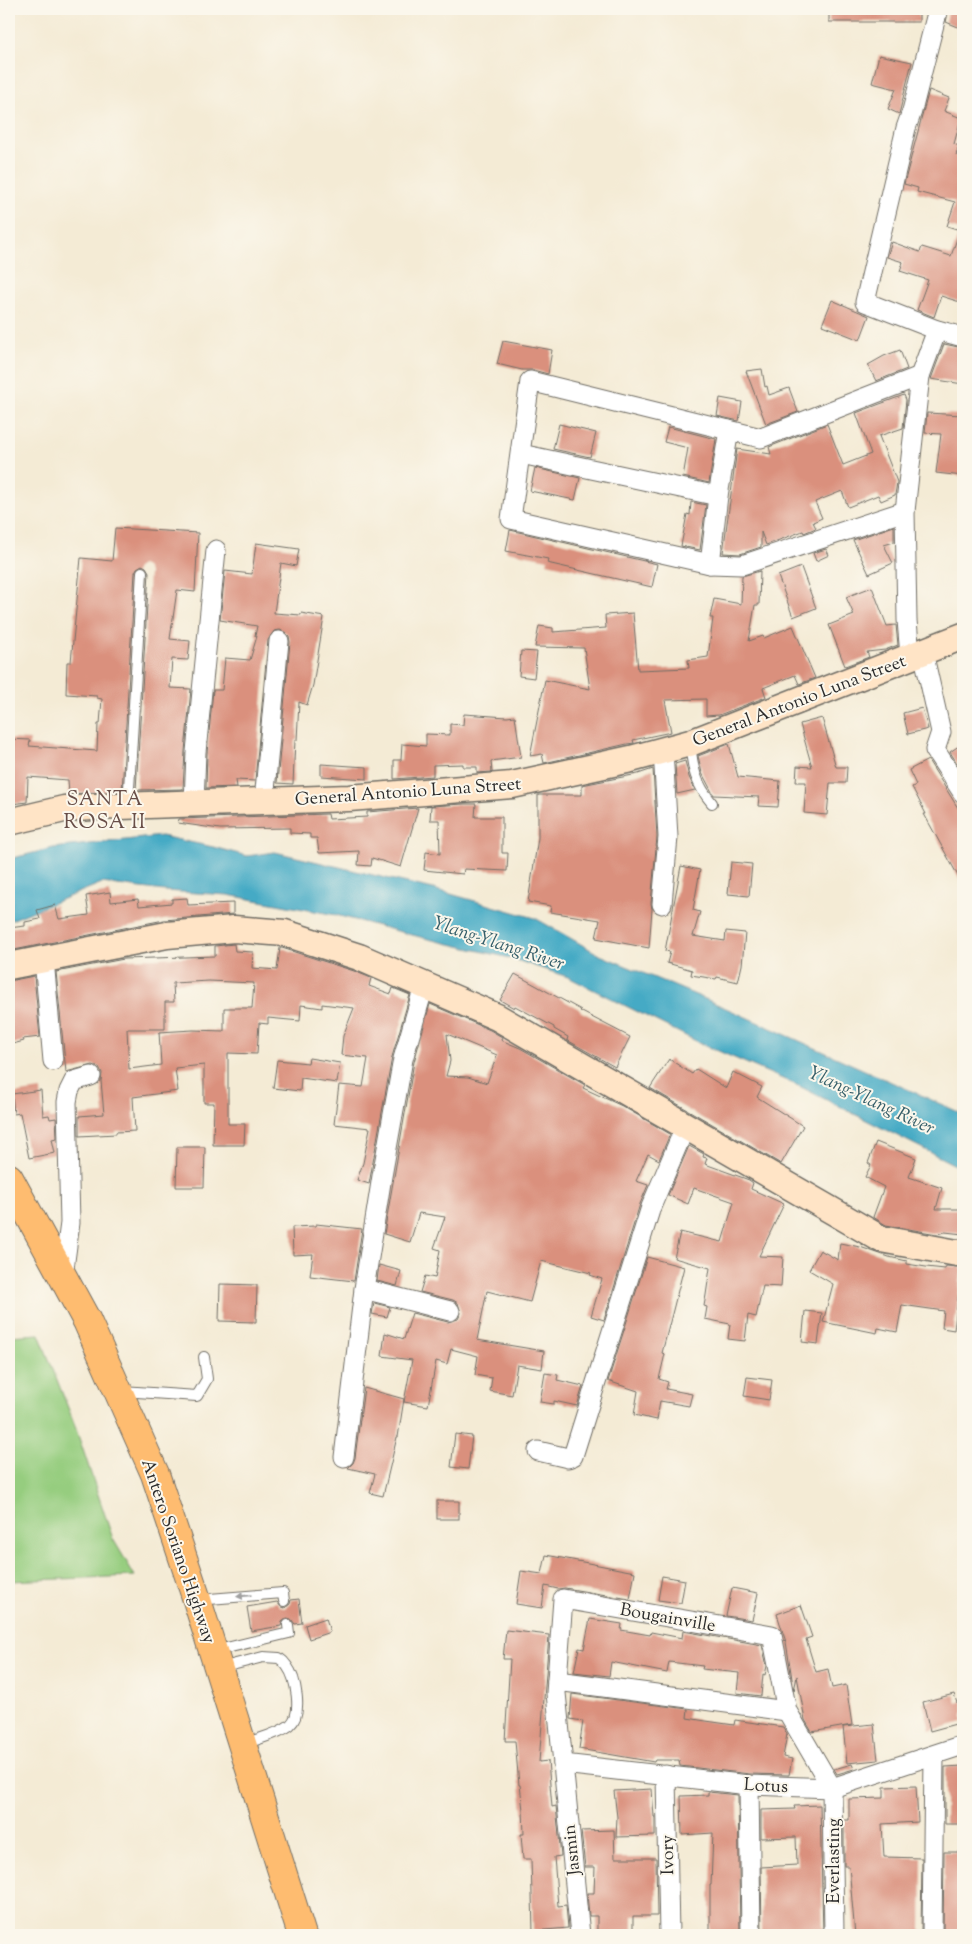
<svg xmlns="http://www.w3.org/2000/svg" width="972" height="1944" viewBox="0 0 972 1944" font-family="'Sorts Mill Goudy',serif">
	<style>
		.green { fill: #96cd7f; stroke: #607c55 }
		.water { fill: #45aac5; stroke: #386a78 }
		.building { fill: #da907d; fill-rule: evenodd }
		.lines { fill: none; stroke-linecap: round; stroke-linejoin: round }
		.lane-casing { stroke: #716e66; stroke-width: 12 }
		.street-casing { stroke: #716e66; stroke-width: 21 }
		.secondary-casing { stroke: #716e66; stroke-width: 29 }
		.primary-casing { stroke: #716e66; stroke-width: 30 }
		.lane { stroke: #fff; stroke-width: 10 }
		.street { stroke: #fff; stroke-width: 19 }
		.secondary { stroke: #ffe4c6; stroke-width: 26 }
		.primary { stroke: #febc70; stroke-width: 28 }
		.oneway { fill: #a0a0a0 }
		.labels { text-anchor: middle; stroke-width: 4; stroke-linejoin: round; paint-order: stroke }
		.street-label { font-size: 18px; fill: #2b2b2b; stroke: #fbf7ec }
		.water-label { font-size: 19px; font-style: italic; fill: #355e69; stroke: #fbf7ec }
		.quarter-label { font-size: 20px; letter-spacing: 1px; fill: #684e48; stroke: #fbf7ec }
	</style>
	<rect width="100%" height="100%" fill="#fbf7ec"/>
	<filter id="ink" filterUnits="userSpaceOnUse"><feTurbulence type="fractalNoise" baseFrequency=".02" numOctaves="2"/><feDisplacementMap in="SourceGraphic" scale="10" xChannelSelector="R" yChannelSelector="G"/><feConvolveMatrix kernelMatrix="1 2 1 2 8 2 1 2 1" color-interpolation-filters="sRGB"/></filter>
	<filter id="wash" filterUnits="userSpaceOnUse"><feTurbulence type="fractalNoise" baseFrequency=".0096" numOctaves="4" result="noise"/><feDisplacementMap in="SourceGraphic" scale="20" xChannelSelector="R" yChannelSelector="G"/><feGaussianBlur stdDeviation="1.12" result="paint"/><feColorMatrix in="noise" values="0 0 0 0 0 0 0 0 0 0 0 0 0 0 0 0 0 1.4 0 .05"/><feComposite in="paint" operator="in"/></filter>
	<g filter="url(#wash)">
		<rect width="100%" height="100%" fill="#f4ebd5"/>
		<polygon class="green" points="39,1334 74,1423 113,1539 135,1576 9,1581 9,1336"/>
		<polygon class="water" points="161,836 213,847 247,856 275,852 433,889 535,918 600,955 710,1001 963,1114 963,1169 801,1087 700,1043 568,977 510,958 424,938 336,915 228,895 165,891 102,883 9,921 9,859 53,848"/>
		<g id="blocks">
			<g class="building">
				<rect x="829" y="9" width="90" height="13"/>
				<polygon points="949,9 963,15 963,29 946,22"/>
				<polygon points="879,55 912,62 899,114 888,109 896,89 872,83"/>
				<polygon points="929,90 949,98 944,111 961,118 954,144 959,146 956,155 963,157 963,303 941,296 934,317 917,310 928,280 900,271 903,262 887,257 892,242 920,252 922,247 951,256 960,230 947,226 955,202 917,192 918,188 904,184"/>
				<polygon points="832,300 869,316 860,340 822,325"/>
				<polygon points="503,341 552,350 548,374 533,370 522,370 497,364"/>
				<polygon points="944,344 963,348 963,384 931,379"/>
				<polygon points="900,350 907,369 876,381 868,365 884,356"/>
				<polygon points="762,369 765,387 767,386 769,395 789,388 798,412 766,424 746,371"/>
				<polygon points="904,395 906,400 903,428 879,436 897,482 895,495 881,501 878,495 848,507 842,491 815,502 822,518 813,522 816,528 804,533 803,531 766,545 761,532 761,547 740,554 723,553 737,449 771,454 769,447 827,424 843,465 871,454 856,413"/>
				<polygon points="720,398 742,402 739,421 717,416"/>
				<polygon points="927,413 963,415 963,476 936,473 941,434 925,433"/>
				<polygon points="559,424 596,433 590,457 553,449"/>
				<polygon points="668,427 716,439 709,483 683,477 688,448 664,442"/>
				<polygon points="535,468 580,478 575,500 530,491"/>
				<polygon points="691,502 706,505 700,550 681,546 687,514 690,515"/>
				<polygon points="894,526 894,542 884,545 893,563 869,574 853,540"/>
				<polygon points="115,528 198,533 195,592 177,590 170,639 190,641 188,660 172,659 170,688 191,689 185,751 183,789 136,790 149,572 146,567 142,565 137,568 135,572 122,791 69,794 68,780 28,777 27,802 12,804 12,799 9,799 9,739 30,740 29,746 97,751 98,724 100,724 102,699 97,698 97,696 66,694 67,662 71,662 81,558 112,561"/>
				<polygon points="510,530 657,564 652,587 547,563 548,559 506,551"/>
				<polygon points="256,543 299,549 296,566 281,563 274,613 301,615 301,613 324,617 313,685 307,705 299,702 297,740 295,740 293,784 277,783 290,642 289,636 285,632 280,630 274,631 268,640 255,781 236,780 237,787 206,788 207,753 213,690 222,690 225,658 250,660 257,636 255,636 257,626 220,620 225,571 252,574"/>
				<polygon points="826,549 829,555 816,561 813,553"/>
				<polygon points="801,567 816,608 793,617 778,576"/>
				<polygon points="760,571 759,605 755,605 749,641 763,636 764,638 793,626 815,678 799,684 795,675 763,688 766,697 719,715 706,716 706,699 665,700 671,732 633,740 634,743 627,744 544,763 542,754 530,756 545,680 590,689 584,648 535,647 539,626 553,628 553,632 606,628 605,615 633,613 638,670 689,668 688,660 708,657 713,618 710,618 714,599 741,604 742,576"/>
				<polygon points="872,587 887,626 896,625 898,645 885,650 867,652 869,657 845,666 829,625 854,615 846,597"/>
				<polygon points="521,651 537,652 534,678 519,676"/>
				<polygon points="922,708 928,729 908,734 903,713"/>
				<polygon points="464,714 507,717 515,716 521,757 491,761 492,772 477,773 477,767 463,767 463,764 433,765 433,776 394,779 394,760 401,760 402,744 426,746 426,734 450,735 450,724 463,725"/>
				<polygon points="822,718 836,767 847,767 846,783 830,783 827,815 804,813 806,782 796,782 797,766 812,767 800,724"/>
				<polygon points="963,743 963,773 950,752"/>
				<polygon points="729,744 738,777 780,781 778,807 758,806 759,797 714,795 712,792 702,773 698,756"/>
				<polygon points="928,760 963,816 963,885 924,814 926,814 912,787 916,785 909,770"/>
				<polygon points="685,761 689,777 695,790 677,794 675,764"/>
				<polygon points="321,764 367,767 367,779 321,776"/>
				<polygon points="653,769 657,837 651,903 652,909 649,948 596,938 600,920 550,912 551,906 528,902 538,838 538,795 582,795 582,785 638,774"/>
				<polygon points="464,804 476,804 475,817 502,817 502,853 508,853 507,871 464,869 463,874 424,870 426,852 440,854 439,820 430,820 431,806"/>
				<polygon points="418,808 401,867 372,858 371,866 358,865 359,851 319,853 317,838 310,838 310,834 290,833 290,828 220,829 178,823 179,819 328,814 329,819 367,817 367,812"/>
				<polygon points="731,862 752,864 749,896 728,894"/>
				<polygon points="681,866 700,870 693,910 700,912 693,936 725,941 726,931 745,933 742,965 738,982 717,977 716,979 691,975 692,970 667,963 670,952 665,951"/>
				<polygon points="110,892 111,902 138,899 139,906 172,903 172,899 187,898 188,905 233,903 233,914 164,920 9,951 9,928 25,926 25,922 40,919 37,910 55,905 59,919 89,915 86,896"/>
				<path d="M234 944 235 951 253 952 252 968 277 970 280 948H282L354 971 371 978 369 986 391 994 393 988 410 995 392 1057 369 1184 357 1180 363 1163 370 1128 334 1124 339 1085 363 1087 368 1058 341 1055 343 1036 354 1008 322 1004V1008L301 1005 300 1021 268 1018V1024L259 1023 257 1054 228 1053V1124H245L244 1145H213L214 1103H204V1065L175 1068 178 1091 133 1097 135 1131 116 1132V1134L79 1136V1116L104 1114 101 1081 102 1073 99 1067 93 1065 66 1072 56 972 124 959 215 956V946ZM209 981 254 983 252 1008H224V1031L193 1030 159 1032 161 1065 129 1069 127 1029H165V1002H174L173 983Z"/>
				<polygon points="515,974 581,1010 580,1011 630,1037 615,1067 567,1040 568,1037 554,1029 554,1027 515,1006 514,1008 500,1000"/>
				<polygon points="34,976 40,1037 23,1039 24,1041 9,1045 9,981"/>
				<path d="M430 1004 490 1030 502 1037 501 1040 520 1048 578 1081 585 1085 583 1088 622 1106 670 1134 659 1160 648 1154 636 1181 648 1185 640 1204 604 1320 591 1316 602 1279 590 1275 591 1273 541 1261 530 1302 487 1291 477 1340 544 1351 542 1369 517 1365 512 1395 490 1391 492 1378 475 1375 478 1356 451 1349 447 1364 436 1361 428 1406 404 1402 412 1360 382 1356 385 1333 404 1339 412 1313 448 1322 458 1319 461 1313 458 1303 453 1300 420 1292 425 1276 435 1278 440 1250 434 1248 445 1217 419 1213 410 1242 384 1234 414 1062ZM447 1034 497 1055 487 1083 468 1077 446 1076 450 1061Z"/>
				<polygon points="309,1058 340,1063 337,1083 301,1078 300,1091 273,1088 277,1060 308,1063"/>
				<polygon points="669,1059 692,1074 696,1069 726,1088 733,1072 762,1087 757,1097 803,1126 781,1164 650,1088"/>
				<polygon points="41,1090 43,1116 49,1115 50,1119 56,1118 57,1138 52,1139 55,1153 29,1158 20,1113 14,1114 12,1094"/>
				<polygon points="876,1142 916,1158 909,1177 942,1188 936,1209 963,1209 963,1234 945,1232 937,1234 886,1225 873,1217 884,1187 865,1177 871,1165 868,1163"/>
				<polygon points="689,1146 704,1154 703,1157 707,1158 705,1164 749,1180 753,1183 751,1189 784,1204 759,1256 783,1257 781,1287 763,1286 756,1317 748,1315 745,1341 728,1339 730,1324 705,1319 707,1307 704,1306 706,1295 710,1268 674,1258 680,1232 722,1242 734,1202 694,1188 688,1204 668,1195"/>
				<polygon points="177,1147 205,1147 204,1187 176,1187"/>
				<polygon points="316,1224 362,1229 354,1281 310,1276 313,1254 293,1255 292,1227 315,1226"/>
				<polygon points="840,1243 860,1247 889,1257 907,1261 907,1264 926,1267 945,1269 946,1266 962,1267 954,1330 942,1328 944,1311 902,1305 897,1332 878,1328 877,1333 823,1322 833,1284 809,1270 820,1250 838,1260"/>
				<polygon points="647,1257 684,1267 662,1353 665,1354 659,1379 668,1382 666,1389 692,1394 689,1406 660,1401 657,1420 634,1415 638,1391 608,1381"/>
				<polygon points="379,1265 401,1271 397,1286 377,1281"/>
				<polygon points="220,1284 257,1285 256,1322 219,1321"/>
				<polygon points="374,1303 390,1307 387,1317 372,1314"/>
				<polygon points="805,1311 822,1313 818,1344 802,1342"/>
				<polygon points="545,1373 558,1375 557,1380 583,1386 577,1406 554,1401 554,1404 540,1402"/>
				<polygon points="747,1377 772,1380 769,1400 744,1396"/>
				<polygon points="364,1388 404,1399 398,1437 397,1437 383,1496 370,1493 375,1474 348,1468 353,1463 355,1458"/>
				<polygon points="455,1434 472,1436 468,1469 451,1467"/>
				<rect x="437" y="1501" width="22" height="18"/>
				<polygon points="546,1555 635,1572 630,1599 565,1588 558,1589 545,1586 542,1608 516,1604 521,1571 542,1574"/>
				<polygon points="662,1576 685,1580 681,1603 658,1600"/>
				<polygon points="732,1588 758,1593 752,1620 726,1616"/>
				<polygon points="299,1599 302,1623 295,1624 291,1619 287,1618 282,1622 281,1626 251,1631 247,1607 277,1602 281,1607 285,1608 290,1604 291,1600"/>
				<polygon points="801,1605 812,1637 806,1639 816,1672 828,1669 832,1688 846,1685 852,1725 812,1732 805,1720 797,1676 794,1691 786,1642 777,1614"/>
				<polygon points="326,1618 330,1632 309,1639 305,1625"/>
				<polygon points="590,1619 622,1624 621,1630 650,1635 651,1632 682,1638 683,1631 762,1645 767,1666 765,1675 763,1674 761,1696 737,1693 739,1673 702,1669 703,1666 669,1662 667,1673 611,1662 609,1676 574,1672 579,1648 584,1649"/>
				<polygon points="506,1630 549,1635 539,1762 548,1761 552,1807 556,1806 561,1856 554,1857 558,1906 566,1905 568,1928 533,1931 531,1859 523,1859 521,1834 524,1834 523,1810 520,1785 519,1785 515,1741 505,1741 510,1659 503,1659"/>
				<polygon points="572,1694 688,1709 687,1718 706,1721 734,1725 735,1720 783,1727 787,1734 783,1757 792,1759 789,1775 750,1774 680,1766 679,1760 655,1760 654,1762 579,1749 583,1721 570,1719"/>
				<polygon points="954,1694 957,1703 963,1701 963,1722 930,1731 923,1702"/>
				<polygon points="874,1724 878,1760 847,1763 843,1727"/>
				<polygon points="852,1764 854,1769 837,1774 834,1769"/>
				<polygon points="963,1766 963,1824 945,1824 945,1767"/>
				<polygon points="916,1786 918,1822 882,1824 884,1857 922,1858 921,1935 855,1935 849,1866 844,1866 844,1820 849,1820 849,1799 884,1798 884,1787"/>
				<polygon points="652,1789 654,1817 655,1817 655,1836 616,1837 617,1817 614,1791"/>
				<polygon points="708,1792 738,1795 740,1935 710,1935 710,1885 711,1885 713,1833 682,1835 681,1796 708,1795"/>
				<polygon points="820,1805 823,1935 762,1935 761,1867 797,1865 796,1837 761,1838 761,1810 795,1809 794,1806"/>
				<polygon points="614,1830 615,1858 656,1858 657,1916 633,1916 633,1935 597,1935 597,1916 589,1916 587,1893 594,1893 595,1867 585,1867 581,1831"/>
				<polygon points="944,1852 963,1852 963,1935 943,1935"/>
			</g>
		</g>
	</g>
	<g filter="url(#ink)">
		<use href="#blocks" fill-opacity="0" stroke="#716e66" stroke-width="1"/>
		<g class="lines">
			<g class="lane-casing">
				<g id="lane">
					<path d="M690 744C693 769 695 783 712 803"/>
					<polyline points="128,805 142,572"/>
					<polyline points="122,1391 197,1396 207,1379 204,1357"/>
					<polyline points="197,1600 283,1593 284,1601"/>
					<polyline points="214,1651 289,1633 288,1625"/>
					<path d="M220 1668 263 1657 279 1658C282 1660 285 1663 287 1666 296 1678 303 1714 290 1725 277 1735 259 1738 244 1744"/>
				</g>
			</g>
			<g class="street-casing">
				<g id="street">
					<polyline points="938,9 912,111 906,128 865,302 937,330 963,337"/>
					<polyline points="521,454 718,496"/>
					<polyline points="905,511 742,565 710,564 511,519 530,381 761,438 920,376"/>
					<polyline points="710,564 718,496 729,430"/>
					<polyline points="923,652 941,732 935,750 963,793"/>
					<polyline points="910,656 907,620 905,511 920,376 937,330"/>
					<polyline points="264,801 279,641"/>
					<polyline points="194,804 196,752 216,550"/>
					<polyline points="662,904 668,837 663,750"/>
					<polyline points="44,959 53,1061"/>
					<polyline points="63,1276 70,1223 67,1102 69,1091 74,1081 91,1076"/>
					<polyline points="364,1289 450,1311"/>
					<polyline points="538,1451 568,1458 573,1456 651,1207 686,1125"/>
					<polyline points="344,1457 364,1289 382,1176 403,1059 424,986"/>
					<polyline points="557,1681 787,1711"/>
					<polyline points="563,1764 749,1785 832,1788 963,1745"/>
					<polyline points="666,1775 669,1935"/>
					<polyline points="749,1785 751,1935"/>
					<polyline points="580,1935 556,1693 563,1599 772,1635 787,1711 832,1788 834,1935"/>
					<polyline points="932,1935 934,1756"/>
				</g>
			</g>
			<g class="secondary-casing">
				<g id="secondary">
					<polyline points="9,822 64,809 92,807 349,798 512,785 631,759 690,743 963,636"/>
					<polyline points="9,966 167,935 234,929 285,933 359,957 497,1017 881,1239 957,1253 963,1252"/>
				</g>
			</g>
			<g class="primary-casing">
				<polyline id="primary" points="9,1178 87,1321 155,1474 197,1600 302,1935"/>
			</g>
			<use href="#lane" class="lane"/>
			<use href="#street" class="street"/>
			<use href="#secondary" class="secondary"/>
			<use href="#primary" class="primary"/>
		</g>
		<defs><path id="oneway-solid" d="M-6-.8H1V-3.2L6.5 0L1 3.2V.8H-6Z" transform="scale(1.25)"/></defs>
		<use class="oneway" href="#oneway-solid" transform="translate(244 1596) rotate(175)"/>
	</g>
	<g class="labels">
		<g class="street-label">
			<text transform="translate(799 700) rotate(-21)" y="6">General Antonio Luna Street</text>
			<text transform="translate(408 791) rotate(-4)" y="6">General Antonio Luna Street</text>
			<text transform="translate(179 1551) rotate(71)" y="6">Antero Soriano Highway</text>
			<text transform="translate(668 1617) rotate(10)" y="6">Bougainville</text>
			<text transform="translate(766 1785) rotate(3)" y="6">Lotus</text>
			<text transform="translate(571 1850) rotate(-96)" y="6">Jasmin</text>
			<text transform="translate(667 1855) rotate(-91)" y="6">Ivory</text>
			<text transform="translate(833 1861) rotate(-90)" y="6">Everlasting</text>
		</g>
		<g class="water-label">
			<text transform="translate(499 942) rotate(18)" y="7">Ylang-Ylang River</text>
			<text transform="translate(872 1099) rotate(25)" y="7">Ylang-Ylang River</text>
		</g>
		<g class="quarter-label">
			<text x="105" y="805">SANTA<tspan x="105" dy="23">ROSA II</tspan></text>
		</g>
	</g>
	<rect width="972" height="1944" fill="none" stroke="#fbf7ec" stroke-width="30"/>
</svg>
